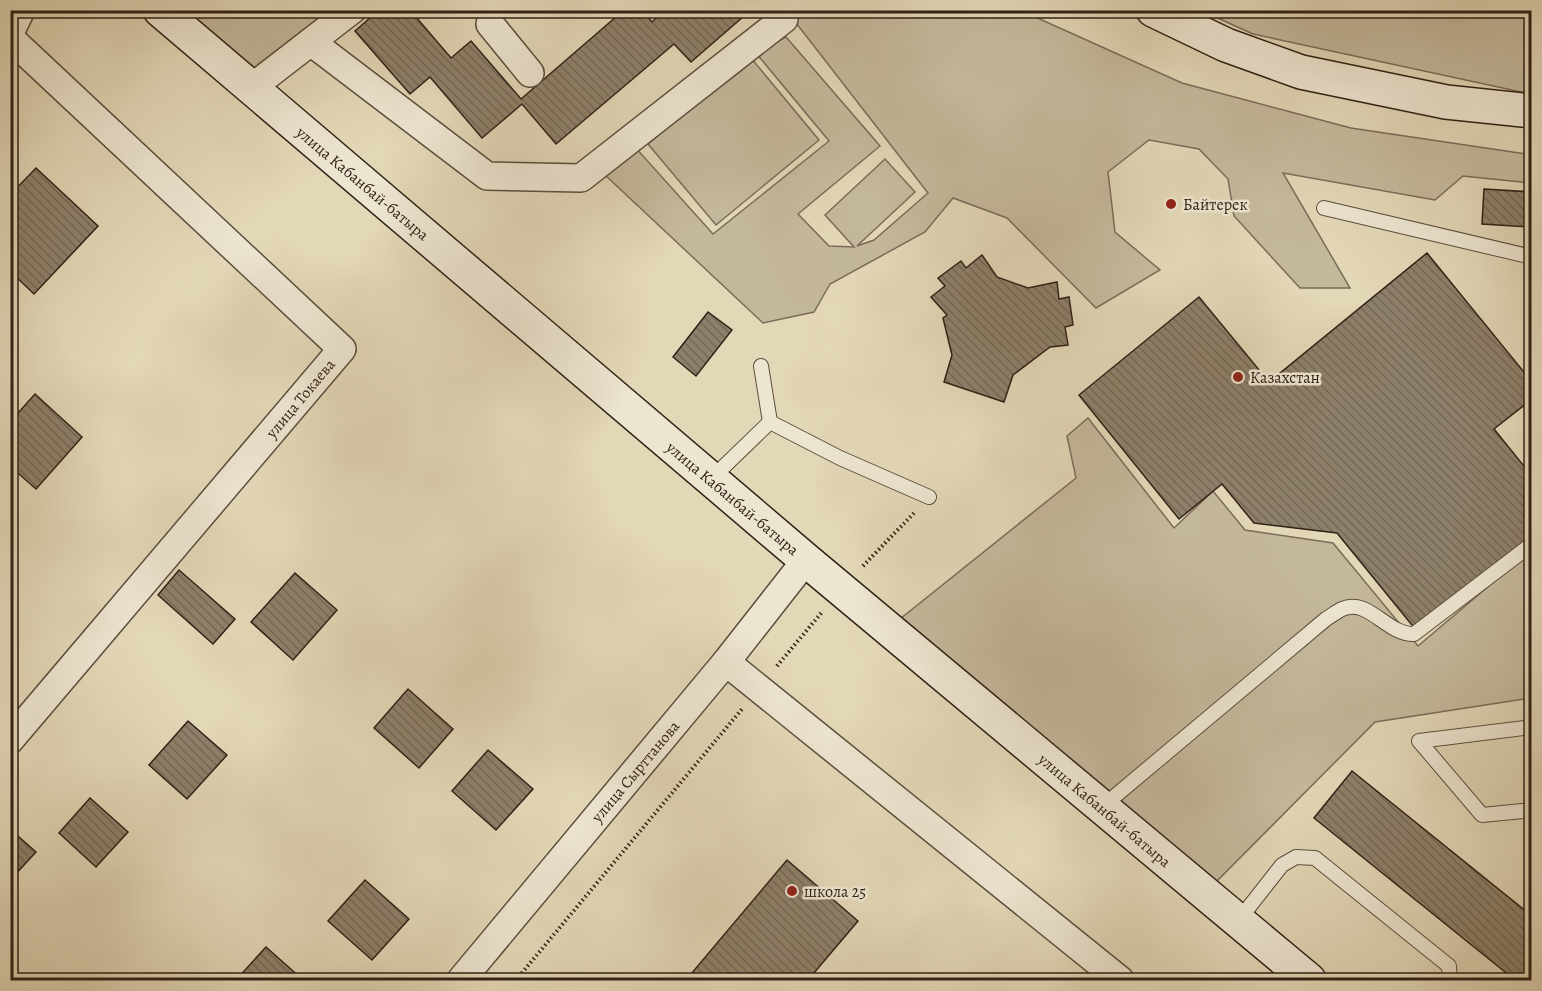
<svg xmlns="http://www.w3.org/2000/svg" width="1542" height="991" viewBox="0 0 1542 991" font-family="Alegreya,serif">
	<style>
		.green { fill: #c4b89c; stroke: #7a6c59; stroke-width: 1.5 }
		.building { fill: url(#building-back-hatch); stroke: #302116; stroke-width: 1.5 }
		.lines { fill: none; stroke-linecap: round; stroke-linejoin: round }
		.service-casing { stroke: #5c4e3e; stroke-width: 16 }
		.minor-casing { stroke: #5c4e3e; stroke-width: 30 }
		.secondary-casing { stroke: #302116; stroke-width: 36 }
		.path { stroke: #302116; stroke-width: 4; stroke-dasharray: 1.5 3; stroke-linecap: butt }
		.service { stroke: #ece5d0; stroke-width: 14 }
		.minor { stroke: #ece5d0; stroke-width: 27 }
		.secondary { stroke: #ece5d0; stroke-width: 33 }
		.poi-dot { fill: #8f2418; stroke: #ece5d0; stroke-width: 2 }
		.labels { text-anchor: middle; stroke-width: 5; stroke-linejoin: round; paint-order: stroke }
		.street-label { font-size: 16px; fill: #302116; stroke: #ece5d0 }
		.poi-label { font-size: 16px; fill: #302116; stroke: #ece5d0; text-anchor: start }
	</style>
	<defs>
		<pattern id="building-back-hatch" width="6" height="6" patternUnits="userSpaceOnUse" patternTransform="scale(1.5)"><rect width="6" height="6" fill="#8d806a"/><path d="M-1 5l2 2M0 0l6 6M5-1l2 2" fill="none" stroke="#746856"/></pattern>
	</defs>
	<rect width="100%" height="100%" fill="#e2d7b7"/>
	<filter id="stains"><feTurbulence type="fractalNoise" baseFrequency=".00333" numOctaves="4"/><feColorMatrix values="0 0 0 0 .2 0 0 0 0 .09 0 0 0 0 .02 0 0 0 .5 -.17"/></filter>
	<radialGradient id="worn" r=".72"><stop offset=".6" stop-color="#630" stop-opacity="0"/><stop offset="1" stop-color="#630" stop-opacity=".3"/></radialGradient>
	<g class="green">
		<polygon points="786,10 1022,11 1182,83 1351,128 1532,155 1531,183 1463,176 1435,200 1283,173 1350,288 1300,288 1234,216 1228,179 1199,149 1149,140 1108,172 1115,232 1160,270 1096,308 1007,218 953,198 925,232 830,284 814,312 763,323 604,174 635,147 713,234 829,141 756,53 786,37 880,146 798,214 829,246 854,247 825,215 885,159 915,192 857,246 874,240 928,193"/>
		<polygon points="177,11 334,11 251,76"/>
		<polygon points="1202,11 1531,11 1531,94 1253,34"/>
		<polygon points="751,58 819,140 716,225 648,144"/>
		<polygon points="1088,418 1174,528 1213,491 1245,530 1333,543 1418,646 1529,552 1532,570 1531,698 1375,722 1216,882 900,619 1076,478 1067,436"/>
	</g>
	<g class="building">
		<polygon points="379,10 410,10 451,58 471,41 521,99 624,10 642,10 652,22 665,10 751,10 691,62 674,44 556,144 522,104 482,138 430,77 410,94 355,31"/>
		<polygon points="36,168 98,226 34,294 10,271 10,195"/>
		<polygon points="1484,189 1532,192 1532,227 1482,224"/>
		<polygon points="1427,253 1532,382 1532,399 1494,429 1532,476 1532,535 1416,630 1337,533 1254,523 1222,484 1179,519 1079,395 1199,297 1269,382"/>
		<polygon points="982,255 997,277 1028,288 1057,282 1059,299 1069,297 1073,325 1065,327 1068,345 1050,347 1013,375 1004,402 944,382 952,355 943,318 947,315 931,297 945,286 938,278 961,261 966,268"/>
		<polygon points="708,312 732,330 696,376 673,357"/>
		<polygon points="35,394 82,437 36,489 10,466 10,422"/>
		<polygon points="179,570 235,619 213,644 158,595"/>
		<polygon points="295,573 337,610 293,660 251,622"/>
		<polygon points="408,689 453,729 419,768 374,728"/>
		<polygon points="188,721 227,755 187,799 149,765"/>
		<polygon points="488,750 533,789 496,830 452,791"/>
		<polygon points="1352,771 1532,916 1532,980 1515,980 1314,818"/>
		<polygon points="90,798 128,832 96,867 59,833"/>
		<polygon points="10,829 36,852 10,880"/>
		<polygon points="787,860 858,921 808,980 686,980"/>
		<polygon points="365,880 409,919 372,960 328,921"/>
		<polygon points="266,947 303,980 236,980"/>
	</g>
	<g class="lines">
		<g class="service-casing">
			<g id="service">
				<polyline points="1324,208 1532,257"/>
				<polyline points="770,422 840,458 929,497"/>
				<polyline points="711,479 770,422 761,366"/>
				<polyline points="1532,727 1419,741 1482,815 1532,810"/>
				<path d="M1102 807 1326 619C1331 616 1336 612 1342 609 1368 597 1387 635 1414 634L1532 544"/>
				<polyline points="1238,921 1282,865 1296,857 1315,858 1449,966 1450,980"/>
			</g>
		</g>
		<g class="minor-casing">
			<g id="minor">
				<polyline points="490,24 530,73"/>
				<polyline points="10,33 21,10"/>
				<polyline points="10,38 342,349 10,740"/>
				<polyline points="311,42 487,176 581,178 784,19"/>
				<polyline points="251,88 352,10"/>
				<polyline points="726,662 1120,980"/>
				<polyline points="461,980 726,662 806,560"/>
			</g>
		</g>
		<g class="secondary-casing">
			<g id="secondary">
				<polyline points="160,10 806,560 1309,980"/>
				<polyline points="1153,10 1226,45 1301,72 1446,102 1532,111"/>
			</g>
		</g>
		<g class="path">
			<polyline points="863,566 914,513"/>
			<polyline points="777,666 822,612"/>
			<polyline points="516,980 742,709"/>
		</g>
		<use href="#service" class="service"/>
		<use href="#minor" class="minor"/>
		<use href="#secondary" class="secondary"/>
	</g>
	<g class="poi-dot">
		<circle cx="1171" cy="204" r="6"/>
		<circle cx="1238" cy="377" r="6"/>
		<circle cx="792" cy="891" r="6"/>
	</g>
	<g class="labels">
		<g class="street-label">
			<text transform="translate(363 183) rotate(40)" y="6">улица Кабанбай-батыра</text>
			<text transform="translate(300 398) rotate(-50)" y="6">улица Токаева</text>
			<text transform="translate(733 498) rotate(40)" y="6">улица Кабанбай-батыра</text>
			<text transform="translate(635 771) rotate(-50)" y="6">улица Сырттанова</text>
			<text transform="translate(1105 810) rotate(40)" y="6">улица Кабанбай-батыра</text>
		</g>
		<g class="poi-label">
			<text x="1183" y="210">Байтерек</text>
			<text x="1250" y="383">Казахстан</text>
			<text x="804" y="897">школа 25</text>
		</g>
	</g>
	<rect width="1542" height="991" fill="none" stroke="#e2d7b7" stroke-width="36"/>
	<rect x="12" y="12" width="1518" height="967" fill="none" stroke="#302116" stroke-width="3"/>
	<rect x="18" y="18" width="1506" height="955" fill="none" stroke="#302116" stroke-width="1.5"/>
	<rect width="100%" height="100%" filter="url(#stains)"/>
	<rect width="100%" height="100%" fill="url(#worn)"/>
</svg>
